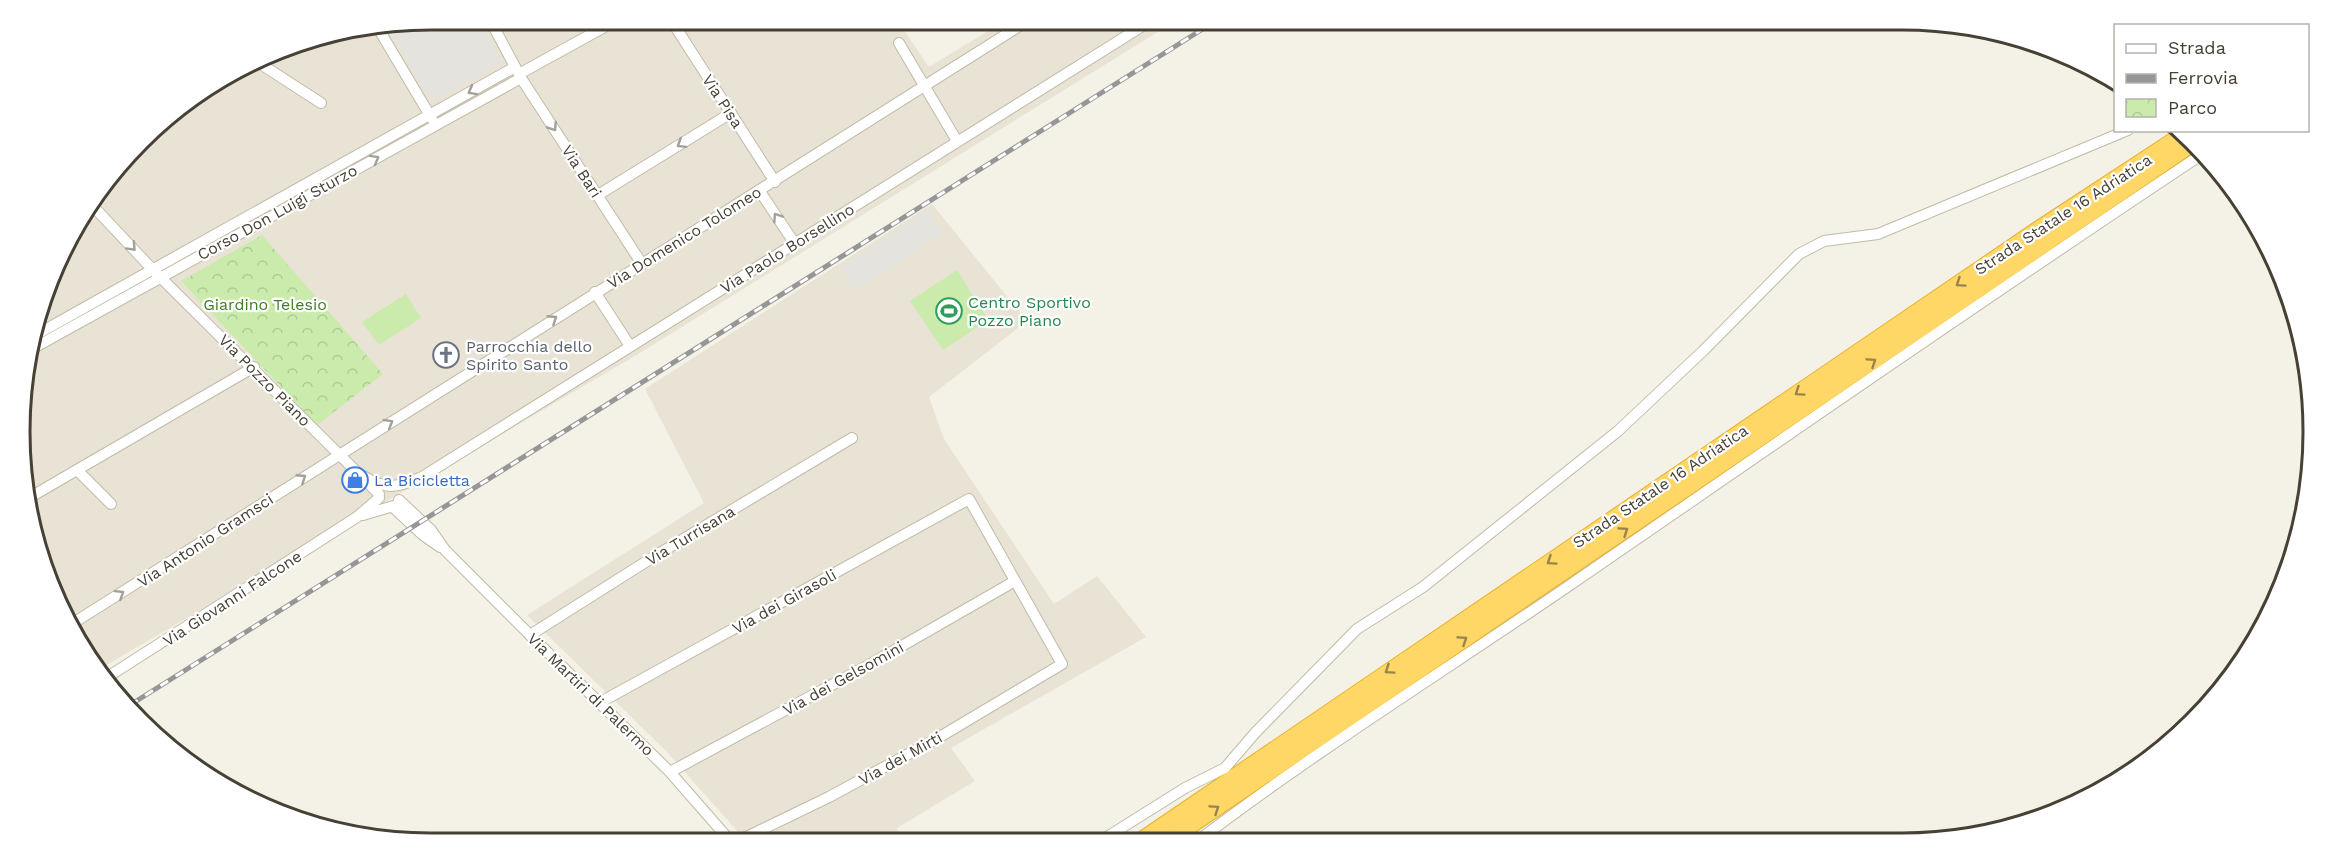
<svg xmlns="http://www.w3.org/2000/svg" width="2333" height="863" viewBox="0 0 2333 863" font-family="'Work Sans',sans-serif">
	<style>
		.residential { fill: #e8e3d4 }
		.park { fill: url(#park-crowns) }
		.pitch { fill: #caebac }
		.parking { fill: #e5e3de }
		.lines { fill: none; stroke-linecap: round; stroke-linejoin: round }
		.minor-casing { stroke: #c0baa8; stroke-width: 12 }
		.highway-casing { stroke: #e8b12c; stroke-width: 18 }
		.minor { stroke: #fff; stroke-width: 10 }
		.highway { stroke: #ffd766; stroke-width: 16 }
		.rail-casing { stroke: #969696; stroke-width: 5 }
		.rail { stroke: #fff; stroke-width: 3; stroke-dasharray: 9; stroke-linecap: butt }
		.oneway { stroke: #a3a09a }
		.oneway2 { stroke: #9a844b }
		.labels { text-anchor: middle; stroke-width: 4.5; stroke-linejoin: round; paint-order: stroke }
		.street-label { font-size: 16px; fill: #474135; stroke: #fff }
		.leisure-label { font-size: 16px; fill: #27864d; stroke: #fff; text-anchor: start }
		.park-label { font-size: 16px; fill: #3f7d24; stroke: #fff }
		.worship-label { font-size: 16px; fill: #5b616d; stroke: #fff; text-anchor: start }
		.shop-label { font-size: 16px; fill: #366cbe; stroke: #fff; text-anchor: start }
		.rim { fill: none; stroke: #474135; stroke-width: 3 }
	</style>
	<defs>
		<pattern id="park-crowns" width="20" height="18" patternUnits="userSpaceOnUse" patternTransform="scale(1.5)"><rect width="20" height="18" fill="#caebac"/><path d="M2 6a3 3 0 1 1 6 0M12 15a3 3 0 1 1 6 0" fill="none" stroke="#afcb95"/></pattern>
	</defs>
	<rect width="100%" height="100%" fill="#f4f1e6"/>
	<g class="residential">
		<polygon points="432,20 897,20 929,67 1006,20 1177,20 635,356 98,670 89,660 51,589 27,512 23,377 41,299 75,226 160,122 226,75 299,41"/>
		<polygon points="932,204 1027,321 929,397 944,439 1054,604 1097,576 1146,637 951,748 975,781 897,828 903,842 748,843 666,751 527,615 704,503 645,389"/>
	</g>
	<polygon class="park" points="262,235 383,374 317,425 181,281"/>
	<g class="pitch">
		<polygon points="957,270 988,320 943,350 910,301"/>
		<polygon points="406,294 421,318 379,345 362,322"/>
	</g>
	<g class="parking">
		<polygon points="432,20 480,20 502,62 431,101 388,27"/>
		<polygon points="929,209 943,233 855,291 840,268"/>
	</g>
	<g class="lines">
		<g class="minor-casing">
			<g id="minor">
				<polyline points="490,20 521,78 642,264"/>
				<polyline points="671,20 775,182"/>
				<polyline points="378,28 432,119"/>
				<polyline points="899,43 957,141"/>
				<polyline points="256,61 321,103"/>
				<polyline points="519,74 617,20"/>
				<polyline points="223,76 226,74"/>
				<polyline points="759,190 795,244"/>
				<polyline points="598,195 731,113"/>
				<polyline points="92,205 154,271 379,494"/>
				<polyline points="595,292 630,346"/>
				<polyline points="32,337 515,67"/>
				<polyline points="30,350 521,78"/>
				<polyline points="77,470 111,504"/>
				<path d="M363 476C388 491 396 487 422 477L1152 20"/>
				<polyline points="27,499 254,367"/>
				<polyline points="399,500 431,530 445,550 530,635 670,772 732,843"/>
				<polyline points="393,507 423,535 440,547"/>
				<polyline points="363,515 397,505"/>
				<polyline points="70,625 1029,20"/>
				<polyline points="530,635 655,556 852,438"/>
				<polyline points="106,678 357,517 379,498"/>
				<polyline points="599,703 969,499 1062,664 938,738 829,797 734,843"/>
				<polyline points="670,772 867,666 1015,581"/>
				<polyline points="1099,842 1185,788 1225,768 1255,733 1357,629 1423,587 1618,431 1703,351 1799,254 1824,241 1878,234 2128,130"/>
				<path d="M1196 842C1317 750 1446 670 1570 585 1781 440 1991 294 2204 153"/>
			</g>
		</g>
		<g class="highway-casing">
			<g id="highway">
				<polyline points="973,842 982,842"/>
				<polyline points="1139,842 2039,229 2184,134"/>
				<polyline points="1166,842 2193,143"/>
			</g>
		</g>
		<use href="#minor" class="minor"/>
		<use href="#highway" class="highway"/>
		<g class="rail-casing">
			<polyline id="rail" points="130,705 1217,20"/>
		</g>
		<use href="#rail" class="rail"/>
	</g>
	<defs><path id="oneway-chevron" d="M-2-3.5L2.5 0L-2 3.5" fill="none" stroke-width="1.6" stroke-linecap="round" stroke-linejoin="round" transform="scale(1.5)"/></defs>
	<g class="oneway">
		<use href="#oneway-chevron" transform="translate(472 91) rotate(151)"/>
		<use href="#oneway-chevron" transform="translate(553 127) rotate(57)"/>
		<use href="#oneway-chevron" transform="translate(681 144) rotate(148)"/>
		<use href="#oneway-chevron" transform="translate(375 159) rotate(-29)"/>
		<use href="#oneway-chevron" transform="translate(777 217) rotate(-124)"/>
		<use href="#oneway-chevron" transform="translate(132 247) rotate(47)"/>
		<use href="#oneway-chevron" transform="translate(553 319) rotate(-33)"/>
		<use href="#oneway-chevron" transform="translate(389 423) rotate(-31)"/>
		<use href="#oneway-chevron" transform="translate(302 478) rotate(-33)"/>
		<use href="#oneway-chevron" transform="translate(120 594) rotate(-32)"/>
	</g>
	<g class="oneway2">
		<use href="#oneway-chevron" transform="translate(1960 283) rotate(146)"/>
		<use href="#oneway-chevron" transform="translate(1872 362) rotate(-34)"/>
		<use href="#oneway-chevron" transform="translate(1799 392) rotate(146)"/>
		<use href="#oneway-chevron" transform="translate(1624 531) rotate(-34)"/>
		<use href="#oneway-chevron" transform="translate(1551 561) rotate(146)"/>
		<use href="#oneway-chevron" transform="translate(1463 640) rotate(-34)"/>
		<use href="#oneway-chevron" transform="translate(1389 670) rotate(146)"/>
		<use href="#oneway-chevron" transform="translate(1215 809) rotate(-34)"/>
	</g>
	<defs>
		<g id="stadium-ring" transform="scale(1.35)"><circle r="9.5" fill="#fff" stroke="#2e9e5b" stroke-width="1.5"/><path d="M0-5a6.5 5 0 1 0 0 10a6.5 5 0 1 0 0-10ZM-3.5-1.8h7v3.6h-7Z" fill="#2e9e5b"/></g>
		<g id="church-ring" transform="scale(1.35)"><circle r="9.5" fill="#fff" stroke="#6b7280" stroke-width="1.5"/><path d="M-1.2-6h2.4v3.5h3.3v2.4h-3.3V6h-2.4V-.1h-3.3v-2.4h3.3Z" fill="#6b7280"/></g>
		<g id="shop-ring" transform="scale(1.35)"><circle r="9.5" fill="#fff" stroke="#3f7fe0" stroke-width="1.5"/><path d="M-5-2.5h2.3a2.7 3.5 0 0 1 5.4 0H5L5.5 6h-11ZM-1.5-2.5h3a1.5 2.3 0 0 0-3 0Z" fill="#3f7fe0"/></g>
	</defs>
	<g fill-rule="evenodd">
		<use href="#stadium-ring" x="949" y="311"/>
		<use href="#church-ring" x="446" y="355"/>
		<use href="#shop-ring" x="355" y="480"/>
	</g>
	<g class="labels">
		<g class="street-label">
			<text transform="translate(723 101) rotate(57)" y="6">Via Pisa</text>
			<text transform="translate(582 171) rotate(57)" y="6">Via Bari</text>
			<text transform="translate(277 212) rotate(-29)" y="6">Corso Don Luigi Sturzo</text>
			<text transform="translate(2063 214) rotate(-33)" y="6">Strada Statale 16 Adriatica</text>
			<text transform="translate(684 237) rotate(-32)" y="6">Via Domenico Tolomeo</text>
			<text transform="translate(787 248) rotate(-32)" y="6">Via Paolo Borsellino</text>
			<text transform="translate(265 380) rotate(45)" y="6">Via Pozzo Piano</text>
			<text transform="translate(1660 486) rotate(-34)" y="6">Strada Statale 16 Adriatica</text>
			<text transform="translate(690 535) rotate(-31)" y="6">Via Turrisana</text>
			<text transform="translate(205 540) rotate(-33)" y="6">Via Antonio Gramsci</text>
			<text transform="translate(232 598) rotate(-33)" y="6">Via Giovanni Falcone</text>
			<text transform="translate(784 601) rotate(-29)" y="6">Via dei Girasoli</text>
			<text transform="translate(843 678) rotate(-29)" y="6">Via dei Gelsomini</text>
			<text transform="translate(591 694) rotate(44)" y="6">Via Martiri di Palermo</text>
			<text transform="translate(900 758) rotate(-29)" y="6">Via dei Mirti</text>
		</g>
		<g class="leisure-label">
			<text x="968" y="308">Centro Sportivo<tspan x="968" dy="18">Pozzo Piano</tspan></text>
		</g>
		<g class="park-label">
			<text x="265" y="310">Giardino Telesio</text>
		</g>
		<g class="worship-label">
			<text x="466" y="352">Parrocchia dello<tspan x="466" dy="18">Spirito Santo</tspan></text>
		</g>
		<g class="shop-label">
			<text x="374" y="486">La Bicicletta</text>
		</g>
	</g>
	<path d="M0 0H2333V863H0ZM431 30H1902A401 401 0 0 1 2303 431V432A401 401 0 0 1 1902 833H431A401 401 0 0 1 30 432V431A401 401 0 0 1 431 30Z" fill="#fff" fill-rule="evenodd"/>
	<path class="rim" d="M431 30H1902A401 401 0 0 1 2303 431V432A401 401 0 0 1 1902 833H431A401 401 0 0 1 30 432V431A401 401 0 0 1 431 30Z"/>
	<rect x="2114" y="24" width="195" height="108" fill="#ffffff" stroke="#b5b3ae" stroke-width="1.5"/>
	<rect x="2126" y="44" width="30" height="9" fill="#ffffff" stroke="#b5b3ae" stroke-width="1.5"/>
	<text x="2168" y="54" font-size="18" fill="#474135">Strada</text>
	<rect x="2126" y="74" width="30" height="9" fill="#969696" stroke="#b5b3ae" stroke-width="1.5"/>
	<text x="2168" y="84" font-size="18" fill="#474135">Ferrovia</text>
	<rect x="2126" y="99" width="30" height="18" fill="url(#park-crowns)" stroke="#b5b3ae" stroke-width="1.5"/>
	<text x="2168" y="114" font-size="18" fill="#474135">Parco</text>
</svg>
